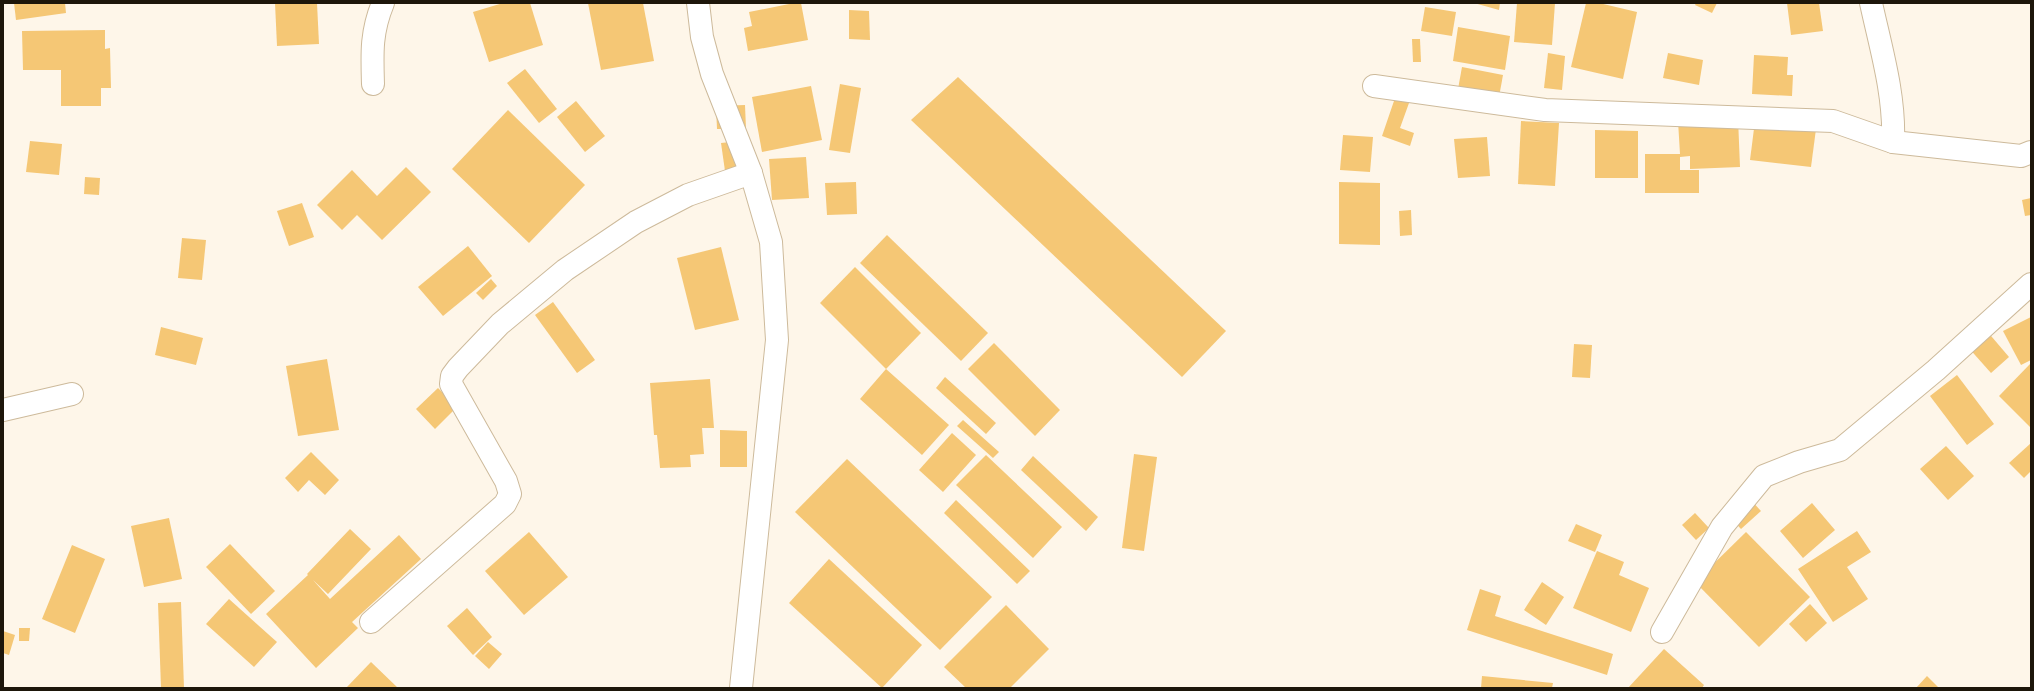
<svg xmlns="http://www.w3.org/2000/svg" width="2034" height="691" viewBox="0 0 2034 691" font-family="Quicksand,sans-serif">
	<style>
		.building { fill: #f5c775 }
		.lines { fill: none; stroke-linecap: round; stroke-linejoin: round }
		.minor-casing { stroke: #cdba9b; stroke-width: 24 }
		.minor { stroke: #fff; stroke-width: 22 }
	</style>
	<rect width="100%" height="100%" fill="#fef6e9"/>
	<g class="building">
		<polygon points="14,3 65,3 66,13 16,20"/>
		<polygon points="275,3 317,3 319,44 277,46"/>
		<polygon points="503,3 530,3 543,45 489,62 473,12"/>
		<polygon points="588,3 643,3 654,61 601,70"/>
		<polygon points="794,3 801,3 808,40 748,51 744,28 752,26 749,12"/>
		<polygon points="1474,3 1500,3 1499,10"/>
		<polygon points="1517,3 1555,3 1552,45 1514,42"/>
		<polygon points="1586,3 1599,3 1637,12 1623,79 1571,67"/>
		<polygon points="1696,3 1717,3 1712,13 1695,5"/>
		<polygon points="1787,3 1819,3 1823,31 1791,35"/>
		<polygon points="1425,7 1456,12 1452,36 1421,31"/>
		<polygon points="849,10 869,11 870,40 849,39"/>
		<polygon points="1458,27 1510,36 1505,70 1453,61"/>
		<polygon points="105,30 105,49 110,48 111,88 101,88 101,106 61,106 61,70 23,70 22,31"/>
		<polygon points="1412,39 1420,39 1421,62 1413,62"/>
		<polygon points="1548,53 1565,56 1562,90 1544,88"/>
		<polygon points="1668,53 1703,60 1699,85 1663,78"/>
		<polygon points="1754,55 1788,57 1787,75 1793,75 1792,96 1752,94"/>
		<polygon points="1462,67 1503,75 1499,97 1458,89"/>
		<polygon points="525,69 557,109 539,123 507,83"/>
		<polygon points="958,77 1226,331 1182,377 911,120"/>
		<polygon points="840,84 861,88 850,153 829,150"/>
		<polygon points="811,86 822,140 762,152 752,97"/>
		<polygon points="1395,98 1409,103 1400,128 1414,133 1410,146 1382,136"/>
		<polygon points="576,101 605,136 585,152 557,117"/>
		<polygon points="745,105 746,129 717,129 716,106"/>
		<polygon points="508,110 585,185 529,243 452,169"/>
		<polygon points="1738,118 1740,167 1690,169 1690,156 1680,157 1680,170 1699,170 1699,193 1645,193 1645,154 1680,154 1678,121"/>
		<polygon points="1521,121 1559,123 1555,186 1518,184"/>
		<polygon points="1755,121 1816,129 1811,167 1750,160"/>
		<polygon points="1595,130 1638,131 1638,178 1595,178"/>
		<polygon points="1343,135 1373,137 1370,172 1340,170"/>
		<polygon points="1487,137 1490,176 1458,178 1454,139"/>
		<polygon points="749,140 754,181 727,185 721,143"/>
		<polygon points="30,141 62,144 59,175 26,172"/>
		<polygon points="806,157 809,198 772,200 769,159"/>
		<polygon points="406,167 431,192 382,240 357,215 342,230 317,205 352,170 377,196"/>
		<polygon points="85,177 100,178 99,195 84,194"/>
		<polygon points="856,182 857,214 827,215 825,183"/>
		<polygon points="1339,182 1380,183 1380,245 1339,244"/>
		<polygon points="2031,198 2031,215 2025,216 2022,200"/>
		<polygon points="302,203 314,237 289,246 277,211"/>
		<polygon points="1411,210 1412,235 1400,236 1399,211"/>
		<polygon points="887,235 988,333 961,361 860,263"/>
		<polygon points="182,238 206,240 202,280 178,278"/>
		<polygon points="468,246 492,276 443,316 418,287"/>
		<polygon points="721,247 739,320 695,330 677,258"/>
		<polygon points="855,267 921,333 886,369 820,303"/>
		<polygon points="491,279 497,286 483,300 476,293"/>
		<polygon points="553,302 595,360 577,373 535,315"/>
		<polygon points="2031,317 2031,360 2021,365 2003,331"/>
		<polygon points="161,327 203,338 196,365 155,355"/>
		<polygon points="1986,330 2009,357 1991,373 1967,346"/>
		<polygon points="994,343 1060,410 1035,436 968,369"/>
		<polygon points="1574,344 1592,345 1590,378 1572,377"/>
		<polygon points="327,359 339,430 298,436 286,366"/>
		<polygon points="2031,363 2031,428 1999,396"/>
		<polygon points="886,369 949,425 922,455 860,399"/>
		<polygon points="1957,375 1994,424 1967,445 1930,396"/>
		<polygon points="945,377 996,423 986,434 936,388"/>
		<polygon points="710,379 714,428 702,428 704,454 690,455 691,467 660,468 657,435 654,435 650,383"/>
		<polygon points="438,388 457,407 435,429 416,409"/>
		<polygon points="963,420 999,452 993,458 957,426"/>
		<polygon points="720,430 747,431 747,467 720,467"/>
		<polygon points="952,433 976,455 943,492 919,470"/>
		<polygon points="2031,443 2031,471 2024,478 2009,463"/>
		<polygon points="1946,446 1974,476 1948,500 1920,469"/>
		<polygon points="311,452 339,480 325,495 309,480 298,492 285,478"/>
		<polygon points="1134,454 1157,457 1144,551 1122,548"/>
		<polygon points="986,455 1062,527 1033,558 956,485"/>
		<polygon points="1033,456 1098,517 1086,531 1021,470"/>
		<polygon points="847,459 992,597 940,650 795,512"/>
		<polygon points="1749,498 1761,511 1741,529 1729,516"/>
		<polygon points="956,500 1030,571 1017,584 944,513"/>
		<polygon points="1812,503 1835,530 1803,558 1780,531"/>
		<polygon points="1695,513 1709,528 1696,540 1682,525"/>
		<polygon points="169,518 182,579 144,587 131,526"/>
		<polygon points="1576,524 1602,535 1595,552 1568,541"/>
		<polygon points="350,529 371,549 328,594 313,580 330,599 399,535 421,559 352,622 358,628 316,668 266,614 308,575 307,574"/>
		<polygon points="1857,531 1871,552 1847,567 1868,599 1833,622 1798,569"/>
		<polygon points="529,532 568,577 524,615 485,571"/>
		<polygon points="1746,532 1810,597 1759,647 1695,582"/>
		<polygon points="230,544 275,591 251,614 206,567"/>
		<polygon points="72,545 105,559 75,633 42,619"/>
		<polygon points="1597,551 1624,562 1619,575 1649,588 1631,632 1573,608"/>
		<polygon points="829,559 922,645 882,688 789,603"/>
		<polygon points="1542,582 1564,597 1546,625 1524,610"/>
		<polygon points="1480,589 1501,596 1495,616 1613,654 1607,675 1467,630"/>
		<polygon points="229,599 277,642 254,667 206,624"/>
		<polygon points="181,602 184,688 161,688 158,603"/>
		<polygon points="1810,604 1827,623 1806,642 1789,624"/>
		<polygon points="1006,605 1049,649 1010,688 966,688 944,667"/>
		<polygon points="467,608 492,637 473,655 447,626"/>
		<polygon points="19,628 30,628 29,641 19,641"/>
		<polygon points="3,631 15,635 9,655 3,653"/>
		<polygon points="488,642 502,654 489,669 475,656"/>
		<polygon points="1664,649 1704,685 1702,688 1628,688"/>
		<polygon points="371,662 398,688 346,688"/>
		<polygon points="1482,676 1553,683 1552,688 1481,688"/>
		<polygon points="1927,676 1939,688 1916,688"/>
	</g>
	<g class="lines">
		<g class="minor-casing">
			<g id="minor">
				<polyline points="698,3 702,37 712,74 751,173 771,242 777,340 741,688"/>
				<path d="M1871 3C1881 49 1895 95 1893 142"/>
				<path d="M373 84C372 53 371 32 383 3"/>
				<polyline points="1374,86 1545,110 1833,121 1893,142 2021,156 2031,152"/>
				<polyline points="3,410 72,394"/>
				<polyline points="371,622 505,504 510,494 506,481 451,384 452,376 458,368 500,324 565,270 636,222 688,195 751,173"/>
				<polyline points="1662,632 1722,527 1764,476 1799,462 1840,450 1936,370 2031,284"/>
			</g>
		</g>
		<use href="#minor" class="minor"/>
	</g>
	<rect width="2034" height="691" fill="none" stroke="#1d160a" stroke-width="8"/>
</svg>
